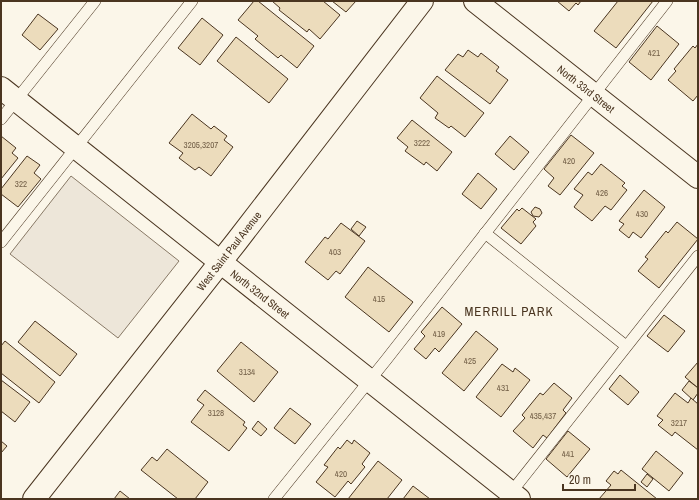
<svg xmlns="http://www.w3.org/2000/svg" width="699" height="500" viewBox="0 0 699 500" font-family="'Archivo Narrow',sans-serif">
	<style>
		.green { fill: #ede6d9; stroke: #887966 }
		.building { fill: #ecdcbc; stroke: #4a3520 }
		.lines { fill: none; stroke-linecap: round; stroke-linejoin: round }
		.lane-casing { stroke: #4a3520; stroke-width: 12 }
		.street-casing { stroke: #4a3520; stroke-width: 24 }
		.secondary-casing { stroke: #4a3520; stroke-width: 24 }
		.lane { stroke: #fbf6e9; stroke-width: 11 }
		.street { stroke: #fbf6e9; stroke-width: 22 }
		.secondary { stroke: #fbf6e9; stroke-width: 22 }
		.labels { text-anchor: middle; stroke-width: 3; stroke-linejoin: round; paint-order: stroke }
		.number-label { font-size: 9px; fill: #725f47 }
		.street-label { font-size: 11px; fill: #4a3520; stroke: #fbf6e9 }
		.quarter-label { font-size: 13px; letter-spacing: 1px; fill: #4a3520; stroke: #fbf6e9 }
	</style>
	<rect width="100%" height="100%" fill="#fbf6e9"/>
	<polygon class="green" points="71,176 179,261 118,338 10,254"/>
	<g class="building">
		<polygon points="254,1 258,1 314,46 297,68 281,55 278,58 255,39 258,36 238,20"/>
		<polygon points="272,1 323,1 340,15 320,39 309,29 307,32 279,10 280,8"/>
		<polygon points="332,1 356,1 346,12"/>
		<polygon points="557,1 581,1 578,5 576,3 569,11"/>
		<polygon points="618,1 653,1 616,48 594,31"/>
		<polygon points="38,14 58,29 40,50 22,35"/>
		<polygon points="202,18 223,35 200,65 178,48"/>
		<polygon points="657,26 679,44 651,80 629,62"/>
		<polygon points="236,37 288,79 269,103 217,61"/>
		<polygon points="698,44 698,95 693,101 668,80 676,71 674,69 693,46 695,48"/>
		<polygon points="468,50 478,57 481,53 499,67 496,71 508,80 490,104 445,70 458,54 463,57"/>
		<polygon points="437,76 484,113 465,137 451,126 449,128 435,118 438,113 420,98"/>
		<polygon points="192,114 211,129 214,126 227,136 224,140 233,147 211,176 199,167 195,170 179,158 183,153 169,143"/>
		<polygon points="412,120 452,152 437,171 426,162 424,165 405,151 408,147 397,138"/>
		<polygon points="571,135 594,153 560,195 548,186 554,178 544,169"/>
		<polygon points="1,136 16,148 12,153 18,158 1,179"/>
		<polygon points="510,136 529,152 514,170 495,154"/>
		<polygon points="27,156 40,165 34,173 41,179 18,207 1,194 1,189"/>
		<polygon points="601,164 625,183 622,186 627,190 611,210 605,206 592,221 574,207 583,195 574,189 588,172 592,175"/>
		<polygon points="478,173 497,189 481,209 462,194"/>
		<polygon points="644,190 665,207 641,238 633,232 629,238 619,230 624,224 619,221"/>
		<polygon points="535,207 540,209 542,213 539,217 533,216 531,212"/>
		<polygon points="522,208 536,219 533,222 536,226 521,244 501,228 517,209 519,211"/>
		<polygon points="357,221 366,227 359,236 351,229"/>
		<polygon points="677,222 698,239 659,288 638,271 648,259 645,257 666,231 668,233"/>
		<polygon points="341,223 365,241 340,274 336,271 328,280 305,262 325,237 328,239"/>
		<polygon points="368,267 413,302 389,332 345,297"/>
		<polygon points="442,307 462,324 439,352 435,348 426,359 414,349 425,336 421,332"/>
		<polygon points="664,315 685,331 668,352 647,336"/>
		<polygon points="35,321 77,354 60,376 18,342"/>
		<polygon points="476,331 498,349 464,391 442,373"/>
		<polygon points="5,341 55,382 39,403 1,373 1,346"/>
		<polygon points="241,342 278,372 254,402 217,371"/>
		<polygon points="698,362 698,388 685,377"/>
		<polygon points="502,364 513,372 515,368 530,380 501,417 476,397"/>
		<polygon points="620,375 639,392 628,405 609,389"/>
		<polygon points="1,380 30,402 15,422 1,411"/>
		<polygon points="689,381 698,388 698,393 693,400 682,390"/>
		<polygon points="554,383 572,398 563,410 566,413 547,438 543,435 533,448 513,431 525,418 522,415 540,393 543,395"/>
		<polygon points="205,390 245,422 243,425 247,428 229,451 191,422 204,405 197,400"/>
		<polygon points="675,393 688,403 691,398 698,404 698,450 675,432 672,436 658,425 663,420 657,416"/>
		<polygon points="290,408 311,424 295,444 274,428"/>
		<polygon points="258,421 267,429 261,436 252,429"/>
		<polygon points="568,431 590,449 567,477 546,459"/>
		<polygon points="347,440 352,444 354,440 370,453 362,464 365,467 351,484 348,481 335,497 316,482 328,467 324,465 338,447 340,449"/>
		<polygon points="1,441 7,446 1,453"/>
		<polygon points="167,449 208,482 195,499 178,499 141,470 152,457 157,461"/>
		<polygon points="656,451 683,473 669,491 642,469"/>
		<polygon points="378,461 402,480 387,499 348,499"/>
		<polygon points="621,470 657,499 599,499 611,485 606,481 614,471 618,474"/>
		<polygon points="647,474 653,479 647,487 641,482"/>
		<polygon points="413,486 430,499 403,499"/>
		<polygon points="120,491 130,499 114,499"/>
	</g>
	<g class="lines">
		<g class="lane-casing">
			<g id="lane">
				<polyline points="1,119 95,1"/>
				<polyline points="485,233 626,346"/>
				<polyline points="1,242 192,1"/>
				<polyline points="509,495 698,256"/>
				<polyline points="274,499 386,360 667,1"/>
			</g>
		</g>
		<g class="street-casing">
			<g id="street">
				<polyline points="475,1 698,177"/>
				<polyline points="1,88 519,499"/>
			</g>
		</g>
		<g class="secondary-casing">
			<polyline id="secondary" points="34,499 237,241 422,1"/>
		</g>
		<use href="#lane" class="lane"/>
		<use href="#street" class="street"/>
		<use href="#secondary" class="secondary"/>
	</g>
	<g class="labels">
		<g class="number-label">
			<text x="654" y="56">421</text>
			<text x="422" y="146">3222</text>
			<text x="201" y="148">3205,3207</text>
			<text x="569" y="164">420</text>
			<text x="21" y="187">322</text>
			<text x="602" y="196">426</text>
			<text x="642" y="217">430</text>
			<text x="335" y="255">403</text>
			<text x="379" y="302">415</text>
			<text x="439" y="337">419</text>
			<text x="470" y="364">425</text>
			<text x="247" y="375">3134</text>
			<text x="503" y="391">431</text>
			<text x="216" y="416">3128</text>
			<text x="543" y="419">435,437</text>
			<text x="679" y="426">3217</text>
			<text x="568" y="457">441</text>
			<text x="341" y="477">420</text>
		</g>
		<g class="street-label">
			<text transform="translate(586 89) rotate(38)" y="4">North 33rd Street</text>
			<text transform="translate(229 251) rotate(-52)" y="4">West Saint Paul Avenue</text>
			<text transform="translate(260 294) rotate(38)" y="4">North 32nd Street</text>
		</g>
		<g class="quarter-label">
			<text x="509" y="316">MERRILL PARK</text>
		</g>
	</g>
	<rect width="699" height="500" fill="none" stroke="#4a3520" stroke-width="4"/>
	<path d="M563 484v6h72v-6" fill="none" stroke="#4a3520" stroke-width="2"/>
	<text x="569" y="484" font-size="12" fill="#4a3520" stroke="#fbf6e9" stroke-width="3" paint-order="stroke">20 m</text>
</svg>
